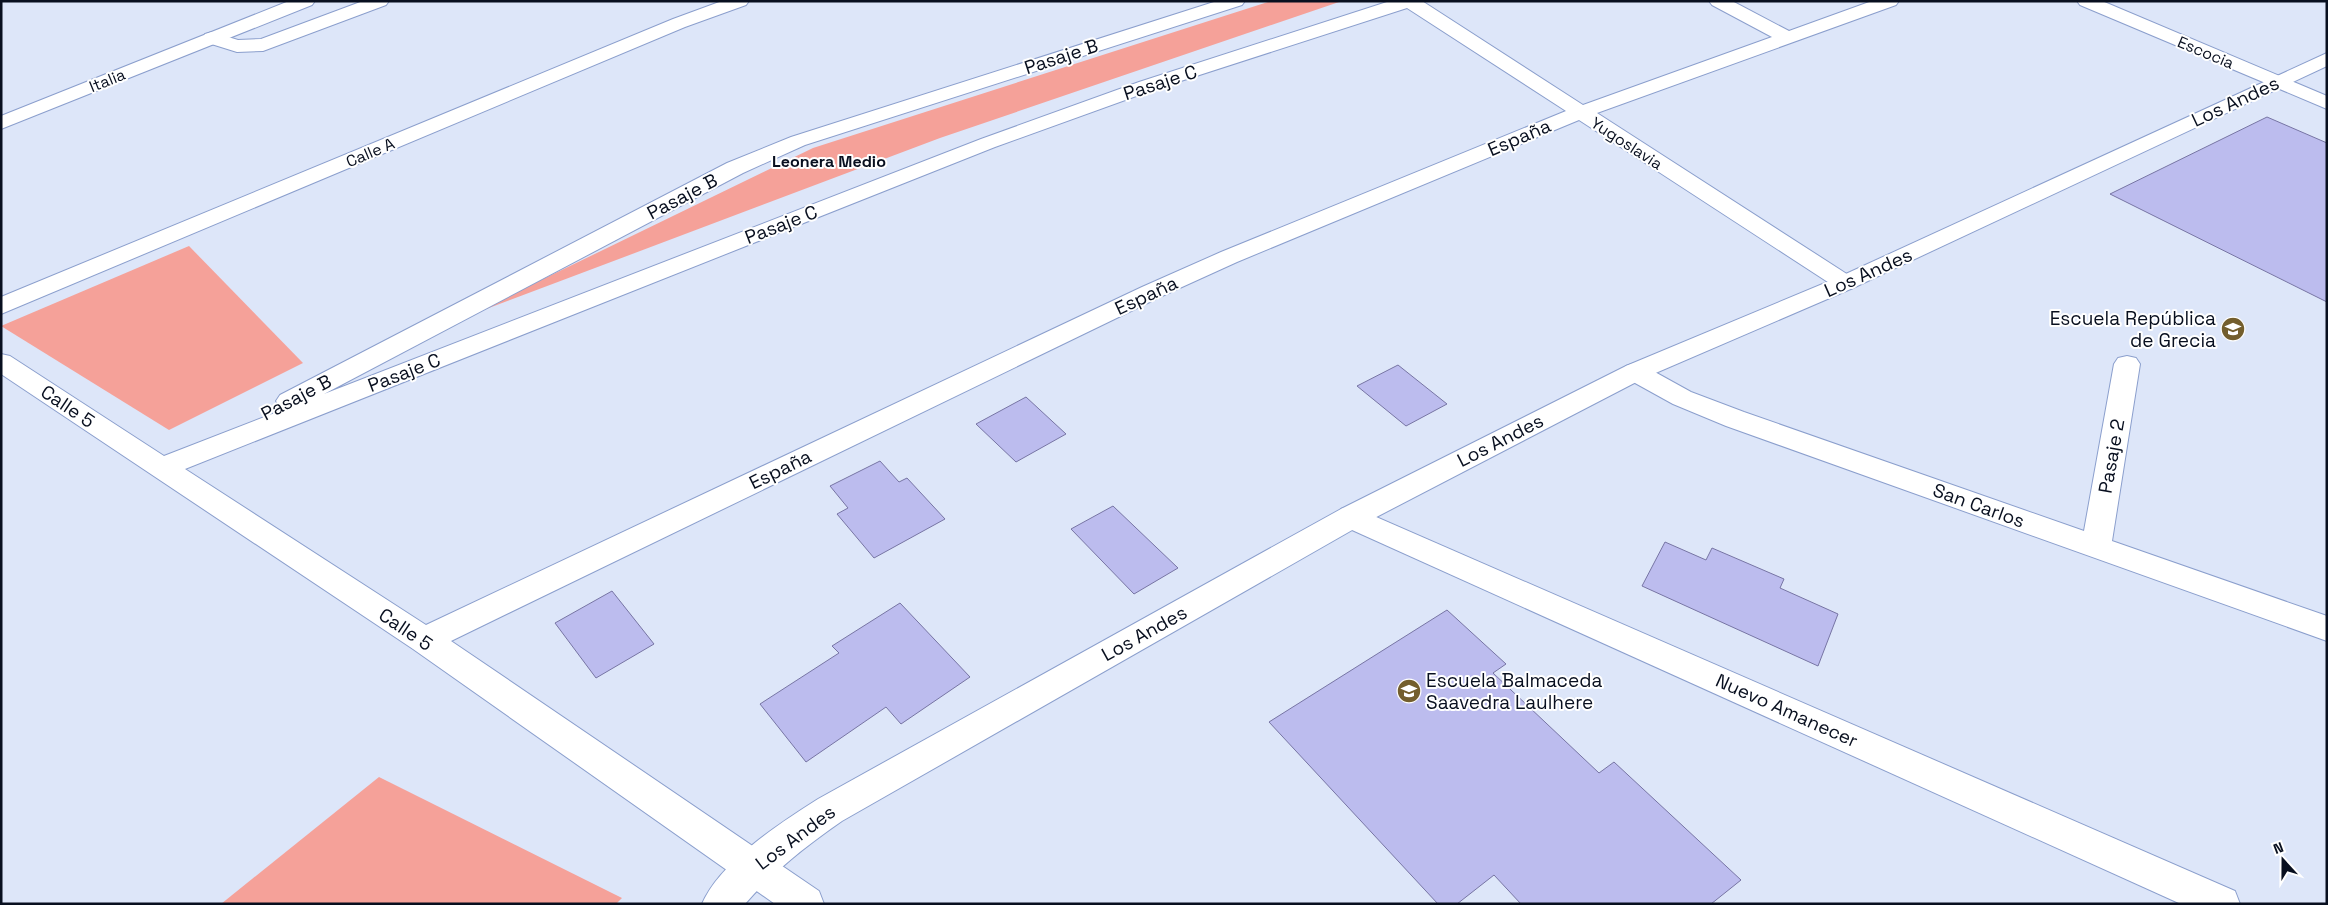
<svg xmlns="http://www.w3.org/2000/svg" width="2328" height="905" viewBox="0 0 2328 905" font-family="'Space Grotesk',sans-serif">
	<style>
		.green { fill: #f5a199 }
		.building { fill: #bcbcee; stroke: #7775a4 }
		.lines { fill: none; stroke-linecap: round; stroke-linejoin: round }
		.minor-casing { stroke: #8b9fcd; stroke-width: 2 }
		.tertiary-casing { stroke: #8b9fcd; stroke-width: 2 }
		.minor { fill: #fff; fill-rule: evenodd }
		.tertiary { fill: #fff; fill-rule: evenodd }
		.labels { text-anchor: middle; stroke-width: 4; stroke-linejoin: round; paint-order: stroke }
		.far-street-label { font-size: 16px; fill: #080f1f; stroke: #fff }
		.far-neighbourhood-label { font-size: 16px; font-weight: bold; fill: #080f1f; stroke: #fff }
		.street-label { font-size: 19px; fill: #080f1f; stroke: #fff }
		.poi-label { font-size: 19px; fill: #080f1f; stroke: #fff; text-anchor: end }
	</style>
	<rect width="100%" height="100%" fill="#dde6f9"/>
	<g class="green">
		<polygon points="1271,1 1342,1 940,138 465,317 813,148"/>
		<polygon points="189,246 303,363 169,430 1,326"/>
		<polygon points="379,777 622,898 616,904 221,904"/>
	</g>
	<g class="building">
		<polygon points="2267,117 2327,143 2327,302 2110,194"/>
		<polygon points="1398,365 1447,404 1406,426 1357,386"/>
		<polygon points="1026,397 1066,434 1016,462 976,424"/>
		<polygon points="880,461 899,482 907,478 945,519 874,558 837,514 848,508 830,486"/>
		<polygon points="1113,506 1178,568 1134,594 1071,529"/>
		<polygon points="1665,542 1706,560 1712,548 1784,579 1780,588 1838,614 1818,666 1642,586"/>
		<polygon points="612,591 654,644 596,678 555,623"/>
		<polygon points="900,603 970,677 901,724 886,707 806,762 760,704 839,653 832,646"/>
		<polygon points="1447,610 1506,664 1493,673 1599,773 1614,762 1741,880 1711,904 1521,904 1494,875 1457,904 1438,904 1269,722"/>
	</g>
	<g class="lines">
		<g class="minor-casing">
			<g id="minor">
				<polygon points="363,1 389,1 386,5 263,51 237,52 205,42 203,38 205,34 212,32 238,40 261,39"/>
				<polygon points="722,1 749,1 746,5 685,27 1,314 1,297 673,19"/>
				<path d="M1217 1H1245L1242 5 805 145 743 173 324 394 981 139 1139 82 1390 1H1422L1583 105 1772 37 1712 5 1709 1H1732L1789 31 1872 1H1899L1896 5 1597 113 1853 278 1857 283 1853 288 1845 290 1837 288 1579 120 1237 262 1160 297 451 641 819 891 824 904H775L413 649 1 374V354L10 356 164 456 285 409 280 407 276 401 280 395 727 163 791 137ZM1407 8 1566 111 1221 252 1142 287 426 625 185 469 995 147 1153 90Z"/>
				<polygon points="2077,1 2102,1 2327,96 2327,109 2080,5"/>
				<polygon points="2127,356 2136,358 2140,364 2112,541 2327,616 2327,641 1726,426 1673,404 1626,378 1622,372 1626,366 1635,363 1644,366 1691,392 1744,412 2084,531 2114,364 2118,358"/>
				<polygon points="1351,506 2235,891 2240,904 2181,904 1341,525 1337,517 1341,509"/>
			</g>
		</g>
		<g class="tertiary-casing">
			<g id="tertiary">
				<polygon points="289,1 315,1 312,5 1,129 1,116"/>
				<path d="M2327 53V66L1853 288 1644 378 1361 525 842 821C806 846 774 871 745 904H702C720 862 780 823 818 799L1341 509 1626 366 1837 278Z"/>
			</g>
		</g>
		<use href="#minor" class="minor"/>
		<use href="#tertiary" class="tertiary"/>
	</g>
	<defs>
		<g id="school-disc" transform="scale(1.25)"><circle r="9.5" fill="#735e2d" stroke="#fff"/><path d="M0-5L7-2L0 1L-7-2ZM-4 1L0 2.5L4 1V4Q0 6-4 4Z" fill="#fff"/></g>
	</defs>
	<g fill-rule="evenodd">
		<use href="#school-disc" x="2233" y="329"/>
		<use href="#school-disc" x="1409" y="691"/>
	</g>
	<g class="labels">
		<g class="far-street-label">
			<text transform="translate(2206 52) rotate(23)" y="6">Escocia</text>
			<text transform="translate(107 80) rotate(-22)" y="6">Italia</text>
			<text transform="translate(1627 143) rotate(33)" y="6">Yugoslavia</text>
			<text transform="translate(370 152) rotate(-23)" y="6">Calle A</text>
		</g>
		<g class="far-neighbourhood-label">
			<text x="829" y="167">Leonera Medio</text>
		</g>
		<g class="street-label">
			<text transform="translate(1061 56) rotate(-18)" y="7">Pasaje B</text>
			<text transform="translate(1160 82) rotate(-18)" y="7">Pasaje C</text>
			<text transform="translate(2235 101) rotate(-25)" y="7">Los Andes</text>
			<text transform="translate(1519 137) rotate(-23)" y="7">España</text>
			<text transform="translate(682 196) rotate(-28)" y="7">Pasaje B</text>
			<text transform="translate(781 224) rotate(-21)" y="7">Pasaje C</text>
			<text transform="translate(1868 272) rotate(-24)" y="7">Los Andes</text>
			<text transform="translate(1146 295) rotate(-25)" y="7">España</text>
			<text transform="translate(404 372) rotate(-21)" y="7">Pasaje C</text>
			<text transform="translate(296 397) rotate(-28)" y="7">Pasaje B</text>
			<text transform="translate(68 406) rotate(34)" y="7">Calle 5</text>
			<text transform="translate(1500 440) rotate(-27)" y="7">Los Andes</text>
			<text transform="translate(2111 456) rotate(-80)" y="7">Pasaje 2</text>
			<text transform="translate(780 469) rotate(-26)" y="7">España</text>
			<text transform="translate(1979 505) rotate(20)" y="7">San Carlos</text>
			<text transform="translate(406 629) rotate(34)" y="7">Calle 5</text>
			<text transform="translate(1144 633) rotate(-29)" y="7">Los Andes</text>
			<text transform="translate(1787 710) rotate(24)" y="7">Nuevo Amanecer</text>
			<text transform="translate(795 837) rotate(-37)" y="7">Los Andes</text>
		</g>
		<g class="poi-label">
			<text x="2216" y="325">Escuela República<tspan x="2216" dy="22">de Grecia</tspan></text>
			<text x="1426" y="687" text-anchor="start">Escuela Balmaceda<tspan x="1426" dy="22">Saavedra Laulhere</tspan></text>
		</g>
	</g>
	<rect width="2328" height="905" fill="none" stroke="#080f1f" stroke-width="5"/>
	<g transform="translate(2283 860) rotate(339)" stroke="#ffffff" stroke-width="4" paint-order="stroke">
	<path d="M0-4L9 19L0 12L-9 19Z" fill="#080f1f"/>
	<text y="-8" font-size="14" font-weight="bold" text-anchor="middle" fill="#080f1f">N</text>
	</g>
</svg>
